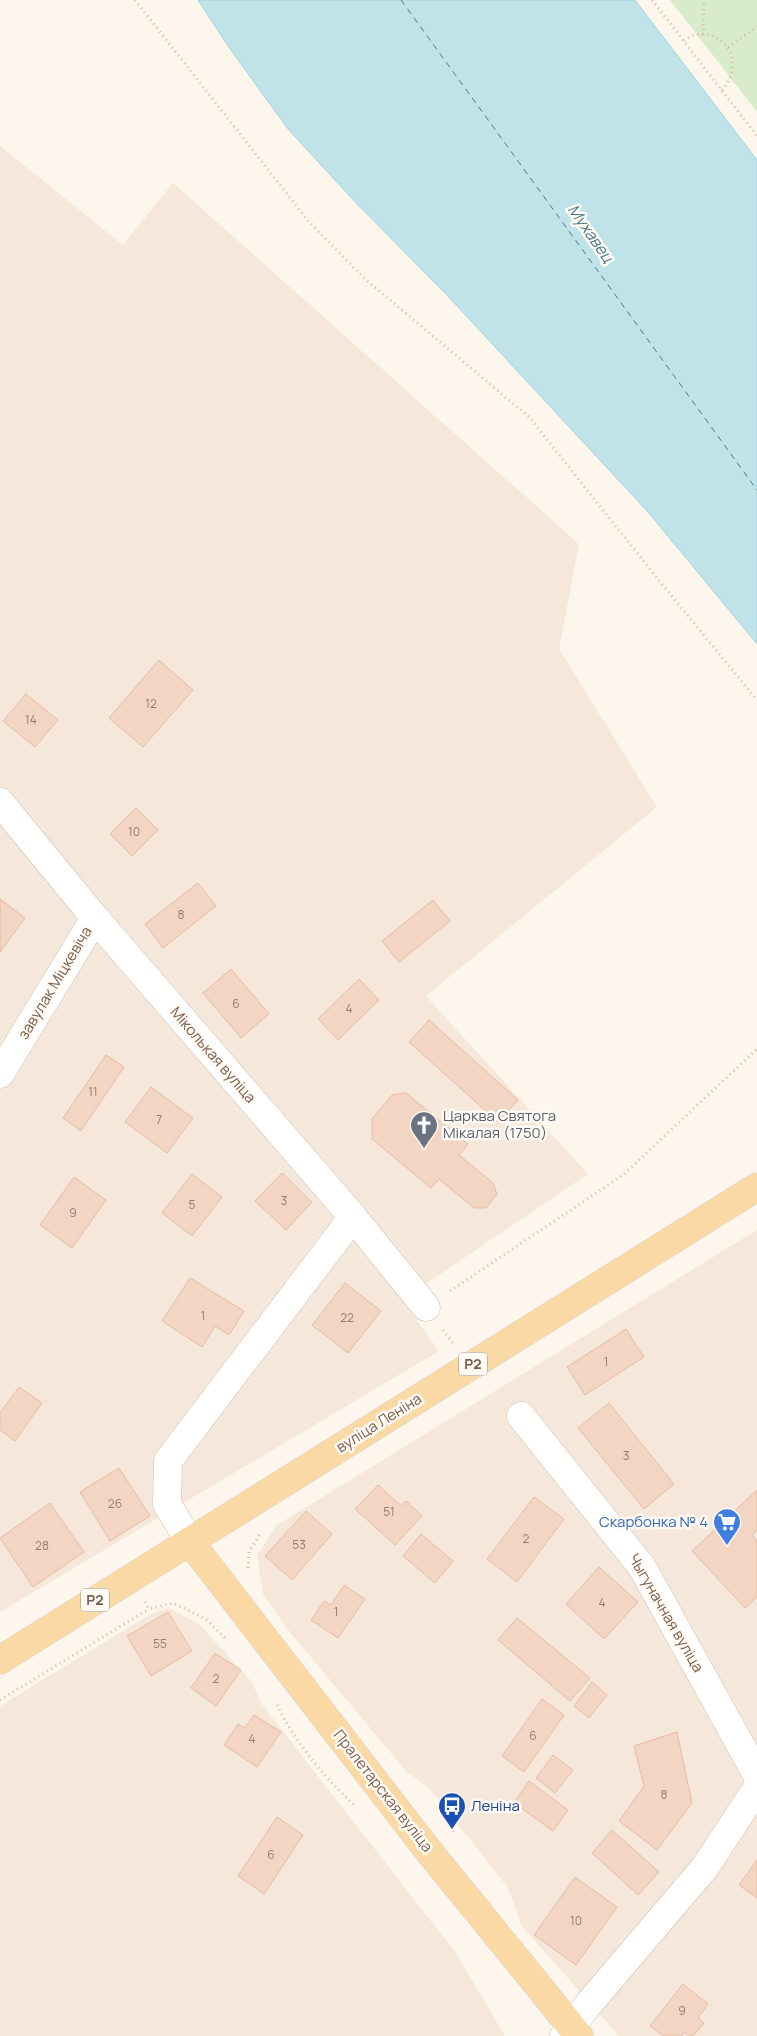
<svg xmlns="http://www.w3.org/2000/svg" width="757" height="2036" viewBox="0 0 757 2036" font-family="Manrope,sans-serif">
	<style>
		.residential { fill: #f5e8da }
		.green { fill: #d8ecc9 }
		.water { fill: #bfe3e8; stroke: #a5d3da }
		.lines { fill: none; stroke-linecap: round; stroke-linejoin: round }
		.ferry { stroke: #437c86; stroke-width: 1; stroke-dasharray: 6 5; stroke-linecap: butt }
		.building { fill: #f3d5c3; stroke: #e6bba3 }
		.minor-casing { stroke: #d1beb0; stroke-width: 29 }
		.major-casing { stroke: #dad1cd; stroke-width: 29 }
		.path { stroke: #d9b8a5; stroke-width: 3; stroke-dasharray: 1 4; stroke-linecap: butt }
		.minor { stroke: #fff; stroke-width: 28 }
		.major { stroke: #fbd9a5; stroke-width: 28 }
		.labels { text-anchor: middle; stroke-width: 5; stroke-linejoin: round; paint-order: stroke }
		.number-label { font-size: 12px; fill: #987a6a }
		.shield { fill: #fffaf3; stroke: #a28b7f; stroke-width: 1 }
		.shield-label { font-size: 14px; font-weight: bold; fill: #7a5c4d }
		.street-label { font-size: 15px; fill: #7a5c4d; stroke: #fffaf3 }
		.worship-label { font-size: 15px; fill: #5b616d; stroke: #fffaf3; text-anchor: start }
		.shop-label { font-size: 15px; fill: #366cbe; stroke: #fffaf3; text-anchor: end }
		.transit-label { font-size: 15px; fill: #164399; stroke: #fffaf3; text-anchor: start }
		.water-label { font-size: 16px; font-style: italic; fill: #437c86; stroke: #fffaf3 }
	</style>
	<rect width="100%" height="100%" fill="#fdf6ec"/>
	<g class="residential">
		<polygon points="0,146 123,245 173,183 579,544 559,649 657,807 426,996 588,1174 402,1300 439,1351 0,1612"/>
		<polygon points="757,1230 757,2036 619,2036 521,1925 508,1888 430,1789 406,1771 289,1631 263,1594 257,1555 277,1525"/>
		<polygon points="169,1608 200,1625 252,1682 261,1703 455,1952 505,2036 0,2036 0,1706 149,1615"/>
	</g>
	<polygon class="green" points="670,0 757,0 757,112"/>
	<polygon class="water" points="198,0 635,0 757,160 757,644 648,512 445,293 358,205 288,129 228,46"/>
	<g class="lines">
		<polyline class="ferry" points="401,0 757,490"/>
	</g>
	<g class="building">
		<polygon points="159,660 193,690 143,747 109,718"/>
		<polygon points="26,694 58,720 35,747 3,721"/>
		<polygon points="136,808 158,830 132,856 110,834"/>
		<polygon points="198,883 216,906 163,948 145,924"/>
		<polygon points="0,899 25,918 0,952"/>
		<polygon points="433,900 450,921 399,962 382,941"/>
		<polygon points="231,969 269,1014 241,1038 203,993"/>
		<polygon points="359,979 379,1000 338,1040 318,1019"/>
		<polygon points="429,1020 518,1100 498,1122 409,1042"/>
		<polygon points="106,1055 124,1067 81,1131 63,1118"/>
		<polygon points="151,1087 193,1118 167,1153 125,1122"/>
		<polygon points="406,1093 468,1144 459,1155 493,1183 497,1194 486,1208 474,1208 439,1179 431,1188 372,1139 372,1119 392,1095"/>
		<polygon points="282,1173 312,1202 286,1230 255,1201"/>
		<polygon points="192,1174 222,1197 192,1236 162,1213"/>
		<polygon points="74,1177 106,1200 72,1248 40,1225"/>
		<polygon points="190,1278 244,1311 229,1335 215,1326 202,1347 162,1321"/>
		<polygon points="345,1283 381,1311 348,1353 312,1325"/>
		<polygon points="626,1329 644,1357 585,1395 567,1367"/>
		<polygon points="19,1387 42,1403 15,1441 0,1430 0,1413"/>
		<polygon points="609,1403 674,1484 644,1509 578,1428"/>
		<polygon points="119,1468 150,1516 110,1541 80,1492"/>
		<polygon points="378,1485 401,1506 406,1501 422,1516 395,1545 355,1509"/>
		<polygon points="757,1490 757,1530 752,1535 757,1541 757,1597 745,1608 692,1551"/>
		<polygon points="534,1497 564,1519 517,1582 487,1559"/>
		<polygon points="50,1503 84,1552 33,1587 0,1538"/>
		<polygon points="306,1511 332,1534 292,1580 265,1556"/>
		<polygon points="421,1534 453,1561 435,1583 403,1556"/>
		<polygon points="599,1567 638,1602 604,1639 566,1604"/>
		<polygon points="344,1585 365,1599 338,1638 311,1620 324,1601 331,1605"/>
		<polygon points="168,1612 192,1651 151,1676 127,1636"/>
		<polygon points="517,1618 590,1678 570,1701 498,1640"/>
		<polygon points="215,1653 241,1670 216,1706 191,1688"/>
		<polygon points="592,1682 607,1695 589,1718 574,1706"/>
		<polygon points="542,1699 564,1715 524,1772 502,1756"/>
		<polygon points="254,1715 281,1732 257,1767 224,1745 238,1724 245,1728"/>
		<polygon points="677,1732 692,1803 657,1850 619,1821 644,1786 634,1746"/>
		<polygon points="553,1755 573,1770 555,1793 536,1778"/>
		<polygon points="529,1781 568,1810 553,1831 514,1803"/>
		<polygon points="277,1817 303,1835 264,1894 238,1876"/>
		<polygon points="612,1830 659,1872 638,1895 592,1853"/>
		<polygon points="757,1860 757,1898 739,1885"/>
		<polygon points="575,1877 617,1907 576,1965 534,1935"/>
		<polygon points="683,1984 708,2004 698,2018 704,2023 693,2036 689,2036 684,2032 682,2036 663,2036 650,2026"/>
	</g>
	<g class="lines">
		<g class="minor-casing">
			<g id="minor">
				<polyline points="0,802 95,918 353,1217 426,1307"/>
				<polyline points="0,1074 95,918"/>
				<polyline points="521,1416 642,1567 757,1775"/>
				<polyline points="190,1542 167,1504 168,1461 353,1217"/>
				<polyline points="564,2036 587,2006 706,1866 757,1788"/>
			</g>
		</g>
		<g class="major-casing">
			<g id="major">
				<polyline points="190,1542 427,1849 579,2036"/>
				<polyline points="0,1660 757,1187"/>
			</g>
		</g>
		<g class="path">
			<polyline points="135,0 309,222 365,279 529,417 657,578 757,700"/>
			<polyline points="652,0 757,136"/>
			<polyline points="703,35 704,0"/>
			<path d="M684 41C710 18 754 56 721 91"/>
			<polyline points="728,47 757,27"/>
			<polyline points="450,1291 623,1175 757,1049"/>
			<polyline points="443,1330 453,1343"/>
			<polyline points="248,1568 249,1552 261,1533"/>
			<polyline points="145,1602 149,1609 173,1603 206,1619 225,1638"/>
			<polyline points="0,1700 149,1609"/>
			<path d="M277 1705C295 1742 324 1777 354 1805"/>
			<polyline points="447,1823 455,1834"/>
		</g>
		<use href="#minor" class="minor"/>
		<use href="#major" class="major"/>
	</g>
	<defs>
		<g id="church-pin" transform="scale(1.4375)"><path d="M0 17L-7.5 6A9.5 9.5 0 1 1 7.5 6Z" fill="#6b7280" stroke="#fffaf3"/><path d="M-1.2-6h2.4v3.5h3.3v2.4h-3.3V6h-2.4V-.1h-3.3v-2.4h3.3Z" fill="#fff"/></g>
		<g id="supermarket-pin" transform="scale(1.4375)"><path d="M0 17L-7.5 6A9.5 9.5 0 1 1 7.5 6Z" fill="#3f7fe0" stroke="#fffaf3"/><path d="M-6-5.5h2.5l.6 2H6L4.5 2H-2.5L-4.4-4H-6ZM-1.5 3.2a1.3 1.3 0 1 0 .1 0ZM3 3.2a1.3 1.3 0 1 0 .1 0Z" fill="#fff"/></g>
		<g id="bus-pin" transform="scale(1.4375)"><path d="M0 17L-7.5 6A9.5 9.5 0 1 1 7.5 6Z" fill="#1a4fb4" stroke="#fffaf3"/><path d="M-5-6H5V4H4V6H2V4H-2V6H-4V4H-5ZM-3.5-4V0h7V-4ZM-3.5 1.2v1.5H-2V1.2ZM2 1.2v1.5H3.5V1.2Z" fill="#fff"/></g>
	</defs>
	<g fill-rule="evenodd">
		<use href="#church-pin" x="424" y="1125"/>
		<use href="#supermarket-pin" x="727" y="1522"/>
		<use href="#bus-pin" x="452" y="1806"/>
	</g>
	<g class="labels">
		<g class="number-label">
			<text x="151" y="708">12</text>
			<text x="31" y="724">14</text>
			<text x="134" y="836">10</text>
			<text x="181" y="919">8</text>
			<text x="236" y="1008">6</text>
			<text x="349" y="1013">4</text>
			<text x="93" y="1096">11</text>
			<text x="159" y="1124">7</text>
			<text x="284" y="1205">3</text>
			<text x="192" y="1209">5</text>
			<text x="73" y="1217">9</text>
			<text x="203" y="1320">1</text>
			<text x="347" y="1322">22</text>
			<text x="606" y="1366">1</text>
			<text x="626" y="1460">3</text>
			<text x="115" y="1508">26</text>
			<text x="389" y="1516">51</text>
			<text x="526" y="1543">2</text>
			<text x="299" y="1549">53</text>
			<text x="42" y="1550">28</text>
			<text x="602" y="1607">4</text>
			<text x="336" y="1616">1</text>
			<text x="160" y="1648">55</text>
			<text x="216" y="1683">2</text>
			<text x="533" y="1740">6</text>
			<text x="252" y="1743">4</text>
			<text x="664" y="1799">8</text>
			<text x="271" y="1859">6</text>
			<text x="576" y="1925">10</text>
			<text x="682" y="2015">9</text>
		</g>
		<g class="shield">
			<rect x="459" y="1352.5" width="28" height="23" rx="4"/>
			<rect x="81" y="1588.5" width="28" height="23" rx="4"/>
		</g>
		<g class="shield-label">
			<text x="473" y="1369">Р2</text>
			<text x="95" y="1605">Р2</text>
		</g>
		<g class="street-label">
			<text transform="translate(55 983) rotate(-59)" y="5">завулак Міцкевіча</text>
			<text transform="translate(213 1055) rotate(49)" y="5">Міколькая вуліца</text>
			<text transform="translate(379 1423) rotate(-32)" y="5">вуліца Леніна</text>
			<text transform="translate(666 1613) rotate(60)" y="5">Чыгуначная вуліца</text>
			<text transform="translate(383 1791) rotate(52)" y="5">Пралетарская вуліца</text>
		</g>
		<g class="worship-label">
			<text x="443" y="1121">Царква Святога<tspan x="443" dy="17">Мікалая (1750)</tspan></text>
		</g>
		<g class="shop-label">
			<text x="708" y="1527">Скарбонка № 4</text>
		</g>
		<g class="transit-label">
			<text x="471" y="1811">Леніна</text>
		</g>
		<g class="water-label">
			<text transform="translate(591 233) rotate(55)" y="6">Мухавец</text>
		</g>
	</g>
</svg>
